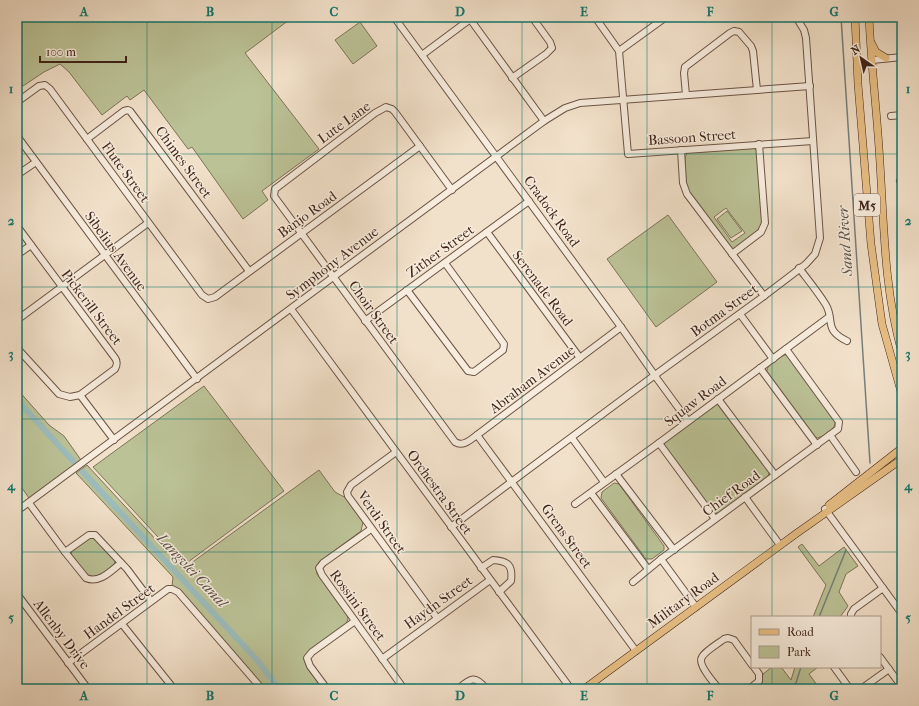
<svg xmlns="http://www.w3.org/2000/svg" width="919" height="706" viewBox="0 0 919 706" font-family="'IM FELL French Canon',serif">
	<style>
		.green { fill: #bbc296; stroke: #7e7358; fill-rule: evenodd }
		.lines { fill: none; stroke-linecap: round; stroke-linejoin: round }
		.stream { stroke: #777f7b; stroke-width: 1.5 }
		.canal { stroke: #9cbcbc; stroke-width: 6 }
		.minor-casing { stroke: #6c5345; stroke-width: 8 }
		.major-casing { stroke: #402419; stroke-width: 8 }
		.minor { stroke: #f7ecdd; stroke-width: 6 }
		.major { stroke: #e9c085; stroke-width: 7 }
		.grid { fill: none; stroke: #0f766e; stroke-width: 1; stroke-opacity: 0.55 }
		.labels { text-anchor: middle; stroke-width: 3; stroke-linejoin: round; paint-order: stroke }
		.shield { fill: #f7ecdd; stroke: #776054; stroke-width: 1 }
		.shield-label { font-size: 13px; font-weight: bold; fill: #402419 }
		.street-label { font-size: 14px; fill: #402419; stroke: #f7ecdd }
		.water-label { font-size: 15px; font-style: italic; fill: #5c524a; stroke: #f7ecdd }
		.neatline { fill: none; stroke: #0f766e; stroke-width: 1.5 }
		.grid-label { font-size: 13px; text-anchor: middle; font-weight: bold; fill: #0f766e }
	</style>
	<rect width="100%" height="100%" fill="#f2e1ca"/>
	<filter id="stains"><feTurbulence type="fractalNoise" baseFrequency=".005" numOctaves="4"/><feColorMatrix values="0 0 0 0 .2 0 0 0 0 .09 0 0 0 0 .02 0 0 0 .5 -.17"/></filter>
	<radialGradient id="worn" r=".72"><stop offset=".6" stop-color="#630" stop-opacity="0"/><stop offset="1" stop-color="#630" stop-opacity=".3"/></radialGradient>
	<g class="green">
		<polygon points="17,17 293,17 245,53 319,149 262,191 268,200 243,219 192,147 188,149 144,90 130,100 127,96 102,115 69,72 60,64 44,72 23,86 17,78"/>
		<polygon points="360,22 377,46 353,64 335,40"/>
		<path d="M754 148 757 151 763 220C760 232 744 244 733 249L730 248 688 190 686 185 685 157 688 152ZM726 208 745 233 732 242 714 217Z"/>
		<polygon points="727,211 742,231 731,238 717,219"/>
		<polygon points="668,215 717,282 656,327 607,259"/>
		<path d="M786 355 789 357 835 420C837 429 824 437 816 438L812 435 767 373C765 366 778 356 786 355Z"/>
		<polygon points="204,386 284,491 184,565 93,467"/>
		<polygon points="17,389 49,425 64,436 81,460 29,498 17,481"/>
		<polygon points="718,404 721,406 768,470 769,474 767,477 719,513 715,513 712,511 665,447 664,444 666,440 713,405"/>
		<polygon points="87,465 183,569 319,470 335,492 346,498 363,522 361,531 319,562 316,568 317,574 347,615 348,619 346,624 305,658 306,664 324,689 264,689 172,587 173,577 76,473"/>
		<polygon points="614,483 619,484 664,546 664,550 652,559 646,559 601,498 602,492"/>
		<polygon points="90,538 94,538 115,561 114,565 100,576 88,577 71,555 72,550"/>
		<polygon points="802,544 819,566 844,547 858,566 846,574 839,592 848,606 840,617 813,617 826,585 798,547"/>
		<polygon points="772,667 781,667 791,680 795,667 818,667 809,674 820,689 766,689 761,682 763,674"/>
	</g>
	<g class="lines">
		<g class="stream">
			<polyline points="841,17 870,463"/>
			<polyline points="819,617 846,550"/>
			<polyline points="794,689 801,667"/>
		</g>
		<g class="canal">
			<polyline points="17,400 73,461"/>
			<polyline points="83,472 257,660 279,689"/>
		</g>
		<g class="minor-casing">
			<g id="minor">
				<polyline points="394,17 621,327 658,380 688,421"/>
				<polyline points="595,17 619,51 628,154 813,141"/>
				<polyline points="470,19 544,121"/>
				<polyline points="619,51 666,17"/>
				<polyline points="422,55 473,17"/>
				<polyline points="872,60 902,57"/>
				<polyline points="512,78 546,54 552,48 550,42 532,17"/>
				<polyline points="686,95 684,73 685,67 730,33 734,31 739,32 751,46 753,51 757,90"/>
				<polyline points="17,102 39,86 45,85 50,89 202,295 208,299 215,297 420,146"/>
				<polyline points="891,116 902,115"/>
				<polyline points="17,136 197,379"/>
				<polyline points="87,139 124,111 128,110 130,111 249,271"/>
				<polyline points="681,150 683,183 687,194 764,296"/>
				<polyline points="17,175 36,162"/>
				<polyline points="900,181 902,180"/>
				<path d="M452 190 395 112 392 109 386 107 375 113 275 189 274 196 455 442C463 447 470 440 477 435L621 327"/>
				<path d="M17 226 115 358C118 362 117 365 115 369L80 395 70 397 59 394 17 348"/>
				<polyline points="487,232 580,358"/>
				<polyline points="732,254 761,232 765,223 759,144"/>
				<polyline points="17,255 31,245"/>
				<path d="M799 268C808 280 818 292 826 305 835 321 823 329 847 341"/>
				<polyline points="407,290 465,367 468,371 474,372 503,350 504,344 445,263"/>
				<polyline points="291,309 571,689"/>
				<polyline points="740,314 773,359"/>
				<polyline points="17,320 148,223"/>
				<polyline points="365,321 529,201"/>
				<polyline points="760,368 817,445"/>
				<polyline points="80,395 114,440"/>
				<polyline points="718,399 775,475"/>
				<polyline points="477,435 636,651"/>
				<polyline points="830,435 856,472"/>
				<polyline points="572,438 604,482"/>
				<polyline points="659,443 715,519"/>
				<polyline points="396,452 351,485 347,492 348,496 437,618"/>
				<polyline points="616,474 674,550"/>
				<polyline points="591,493 648,569"/>
				<polyline points="745,497 780,545"/>
				<path d="M29 503 65 552 86 578C99 584 111 571 121 563"/>
				<polyline points="575,504 659,443 829,317"/>
				<polyline points="825,509 902,614"/>
				<polyline points="17,511 544,121 565,108 580,103 810,86"/>
				<polyline points="451,527 655,375 760,299 806,264 815,254 820,238 806,38 804,30 796,17"/>
				<polyline points="371,529 323,563 319,568 322,575 404,689"/>
				<polyline points="65,552 89,535 95,535 127,569 151,601"/>
				<polyline points="661,559 696,607"/>
				<path d="M481 568 493 560C508 561 513 565 511 581L499 592"/>
				<polyline points="633,582 661,559 838,429 839,422 786,349"/>
				<polyline points="17,594 88,689"/>
				<polyline points="851,617 851,614 854,609 883,588"/>
				<polyline points="122,624 174,689"/>
				<polyline points="880,657 902,687"/>
				<polyline points="382,659 490,580"/>
				<polyline points="68,663 168,589 172,589 178,592 262,689"/>
				<polyline points="834,667 850,689"/>
				<polyline points="17,684 21,689"/>
				<polyline points="327,689 310,666 307,658 312,652 355,621"/>
				<path d="M458 689C470 679 475 674 486 689"/>
				<path d="M719 689C714 683 697 664 702 657 705 651 719 643 724 639L728 638 734 640 752 665"/>
				<polyline points="749,689 759,681 759,674 754,667"/>
				<polyline points="861,689 889,669"/>
			</g>
		</g>
		<g class="major-casing">
			<g id="major">
				<polyline points="855,17 858,84 871,244 882,324 902,395"/>
				<path d="M869 17C871 61 876 104 879 148 884 217 883 286 902 353"/>
				<polyline points="872,44 876,52 886,58"/>
				<polyline points="829,505 902,448"/>
				<polyline points="584,689 797,533 902,459"/>
			</g>
		</g>
		<use href="#minor" class="minor"/>
		<use href="#major" class="major"/>
	</g>
	<path class="grid" d="M147 17V689M272 17V689M397 17V689M522 17V689M647 17V689M772 17V617M17 154H902M17 287H902M17 419H902M17 552H902M772 667V689"/>
	<g class="labels">
		<rect class="shield" x="854" y="194" width="26" height="22" rx="3"/>
		<g class="shield-label">
			<text x="867" y="210">M5</text>
		</g>
		<g class="street-label">
			<text transform="translate(344 122) rotate(-36)" y="5">Lute Lane</text>
			<text transform="translate(692 137) rotate(-4)" y="5">Bassoon Street</text>
			<text transform="translate(184 162) rotate(54)" y="5">Chimes Street</text>
			<text transform="translate(126 172) rotate(54)" y="5">Flute Street</text>
			<text transform="translate(552 211) rotate(54)" y="5">Cradock Road</text>
			<text transform="translate(307 214) rotate(-36)" y="5">Banjo Road</text>
			<text transform="translate(116 251) rotate(54)" y="5">Sibelius Avenue</text>
			<text transform="translate(440 251) rotate(-36)" y="5">Zither Street</text>
			<text transform="translate(332 263) rotate(-37)" y="5">Symphony Avenue</text>
			<text transform="translate(543 288) rotate(53)" y="5">Serenade Road</text>
			<text transform="translate(92 307) rotate(53)" y="5">Pickerill Street</text>
			<text transform="translate(724 310) rotate(-36)" y="5">Botma Street</text>
			<text transform="translate(374 312) rotate(54)" y="5">Choir Street</text>
			<text transform="translate(532 379) rotate(-37)" y="5">Abraham Avenue</text>
			<text transform="translate(695 401) rotate(-37)" y="5">Squaw Road</text>
			<text transform="translate(440 492) rotate(54)" y="5">Orchestra Street</text>
			<text transform="translate(731 493) rotate(-36)" y="5">Chief Road</text>
			<text transform="translate(382 522) rotate(55)" y="5">Verdi Street</text>
			<text transform="translate(567 536) rotate(54)" y="5">Grens Street</text>
			<text transform="translate(683 600) rotate(-36)" y="5">Military Road</text>
			<text transform="translate(438 602) rotate(-36)" y="5">Haydn Street</text>
			<text transform="translate(358 605) rotate(54)" y="5">Rossini Street</text>
			<text transform="translate(119 611) rotate(-36)" y="5">Handel Street</text>
			<text transform="translate(62 634) rotate(53)" y="5">Allenby Drive</text>
		</g>
		<g class="water-label">
			<text transform="translate(845 241) rotate(-94)" y="5">Sand River</text>
			<text transform="translate(192 570) rotate(47)" y="5">Langvlei Canal</text>
		</g>
	</g>
	<rect width="919" height="706" fill="none" stroke="#f2e1ca" stroke-width="44"/>
	<rect x="751" y="616" width="130" height="52" fill="#f7ecdd" stroke="#ae9c8f"/>
	<rect x="759" y="629" width="20" height="6" fill="#e9c085" stroke="#ae9c8f"/>
	<text x="787" y="636" font-size="12" fill="#402419">Road</text>
	<rect x="759" y="646" width="20" height="12" fill="#bbc296" stroke="#ae9c8f"/>
	<text x="787" y="656" font-size="12" fill="#402419">Park</text>
	<g transform="translate(861 58) rotate(326)" stroke="#f7ecdd" stroke-width="3" paint-order="stroke">
	<path d="M0-3L7 15L0 10L-7 15Z" fill="#402419"/>
	<text y="-6" font-size="11" font-weight="bold" text-anchor="middle" fill="#402419">N</text>
	</g>
	<path d="M40 56v6h86v-6" fill="none" stroke="#402419" stroke-width="2"/>
	<text x="46" y="56" font-size="12" fill="#402419" stroke="#f7ecdd" stroke-width="3" paint-order="stroke">100 m</text>
	<rect x="22" y="22" width="875" height="662" class="neatline"/>
	<g class="grid-label">
		<text x="84" y="16">A</text>
		<text x="210" y="16">B</text>
		<text x="334" y="16">C</text>
		<text x="460" y="16">D</text>
		<text x="584" y="16">E</text>
		<text x="710" y="16">F</text>
		<text x="834" y="16">G</text>
		<text x="11" y="93">1</text>
		<text x="908" y="93">1</text>
		<text x="11" y="225">2</text>
		<text x="908" y="225">2</text>
		<text x="11" y="358">3</text>
		<text x="908" y="358">3</text>
		<text x="11" y="490">4</text>
		<text x="908" y="490">4</text>
		<text x="11" y="622">5</text>
		<text x="908" y="622">5</text>
		<text x="84" y="700">A</text>
		<text x="210" y="700">B</text>
		<text x="334" y="700">C</text>
		<text x="460" y="700">D</text>
		<text x="584" y="700">E</text>
		<text x="710" y="700">F</text>
		<text x="834" y="700">G</text>
	</g>
	<rect width="100%" height="100%" filter="url(#stains)"/>
	<rect width="100%" height="100%" fill="url(#worn)"/>
</svg>
